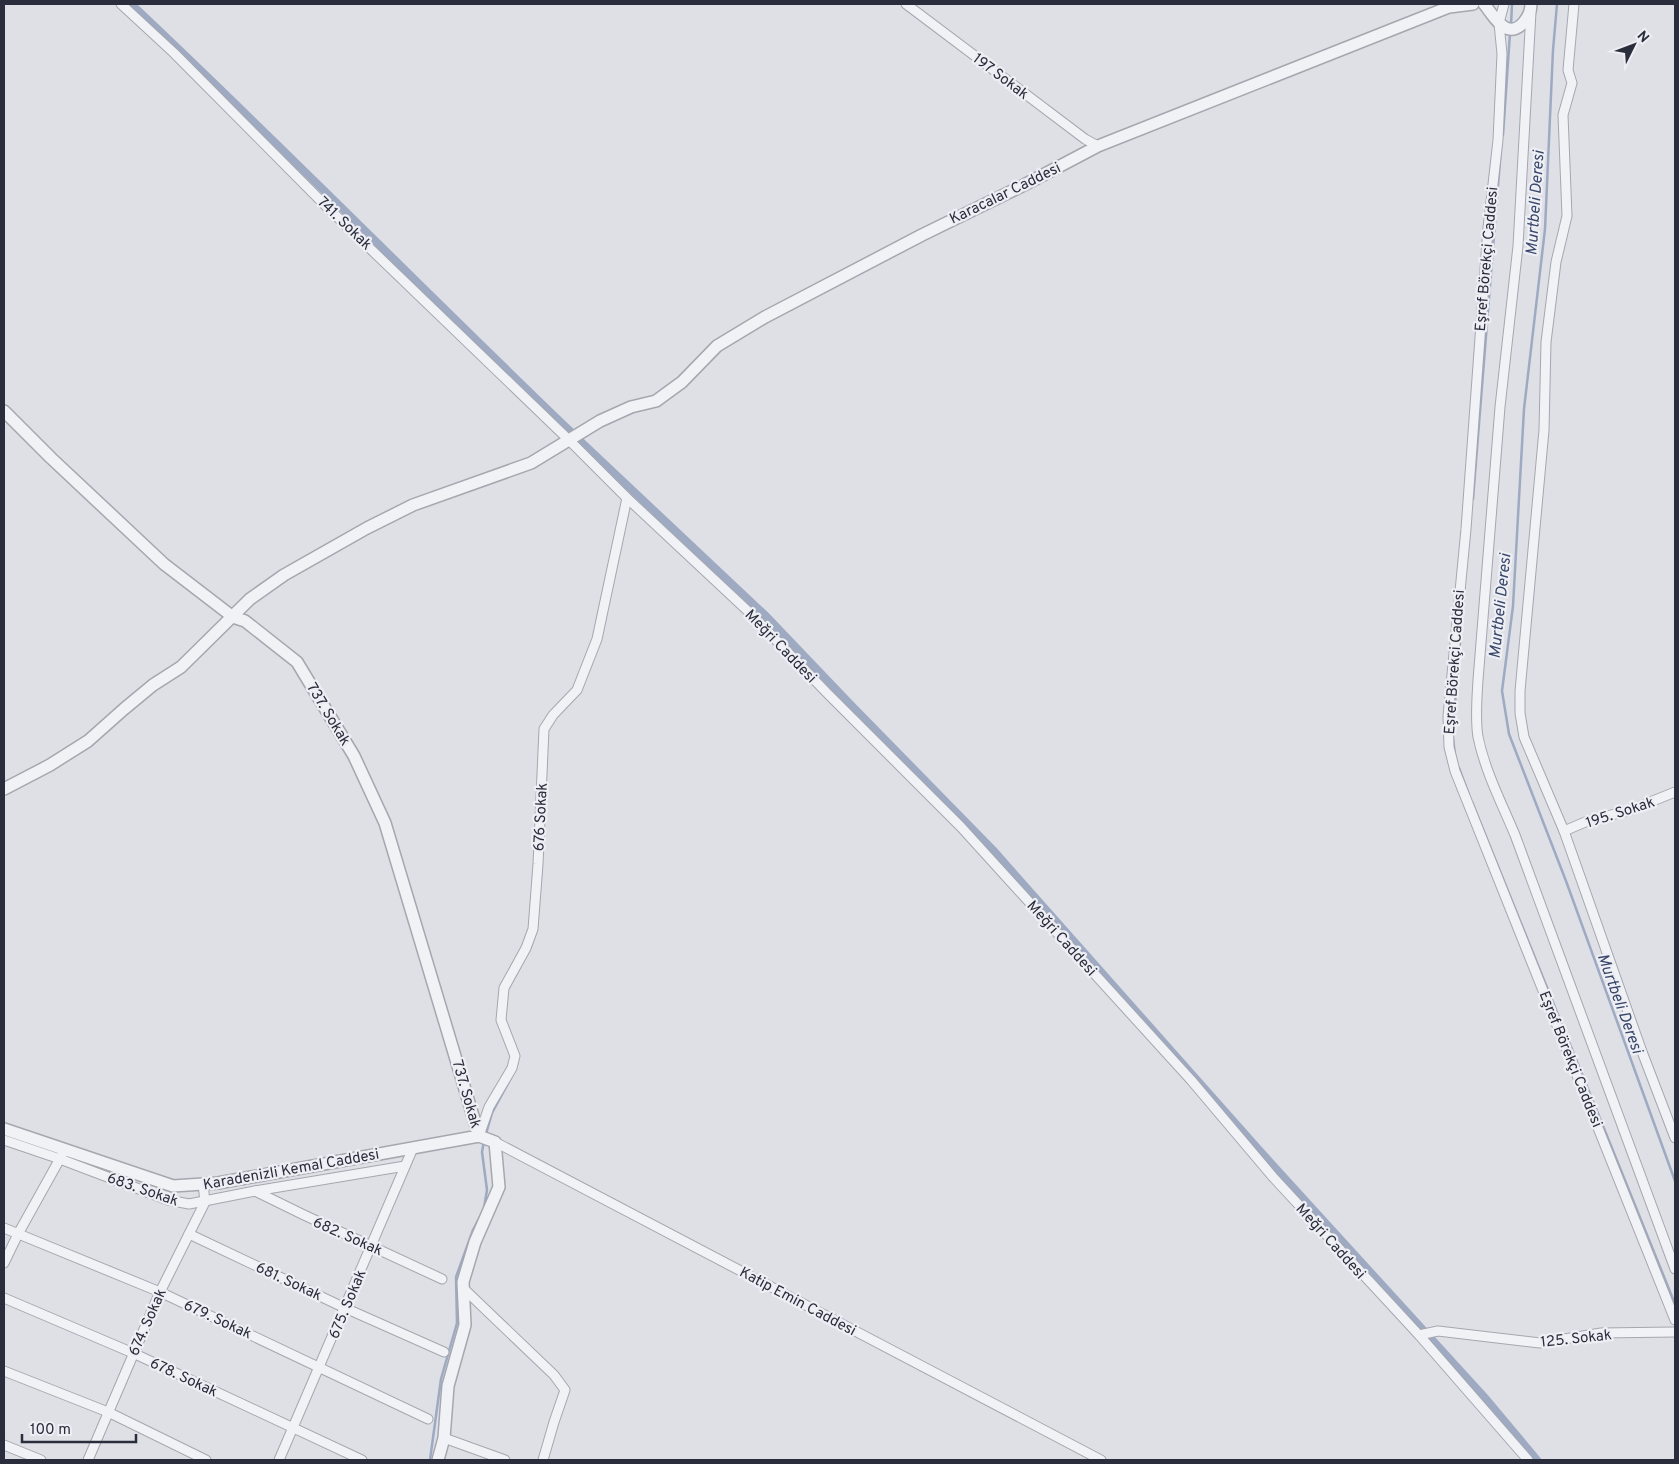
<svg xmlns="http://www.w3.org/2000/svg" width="1679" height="1464" viewBox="0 0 1679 1464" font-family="Overpass,sans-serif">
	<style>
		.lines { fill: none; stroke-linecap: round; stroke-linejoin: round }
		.stream { stroke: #9ea9c2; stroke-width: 2.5 }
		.canal { stroke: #9ea9c2; stroke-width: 8 }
		.minor-casing { stroke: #a5a7af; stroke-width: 11 }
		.tertiary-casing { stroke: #a5a7af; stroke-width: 14 }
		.minor { stroke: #f1f2f5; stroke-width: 9 }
		.tertiary { stroke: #f1f2f5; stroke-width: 11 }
		.labels { text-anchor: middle; stroke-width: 4.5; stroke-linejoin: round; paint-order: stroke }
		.street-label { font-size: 15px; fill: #2a2d3b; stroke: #eeeff4 }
		.water-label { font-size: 16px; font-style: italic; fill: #39476a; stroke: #eeeff4 }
	</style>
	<rect width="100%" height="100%" fill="#dfe0e6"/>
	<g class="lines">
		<g class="stream">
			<polyline points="1557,4 1553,50 1545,229 1524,409 1513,606 1502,691 1509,734 1566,881 1675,1181"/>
			<polyline points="1511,25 1512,4"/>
			<polyline points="1503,135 1510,33"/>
			<polyline points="1473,499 1501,148"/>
			<polyline points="1453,728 1464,594"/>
			<polyline points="1453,738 1455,755"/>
			<polyline points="1459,768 1469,795"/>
			<polyline points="1472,802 1675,1304"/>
			<polyline points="486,1134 492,1113 512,1076"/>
			<polyline points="484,1141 482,1152 487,1190 484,1208"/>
			<polyline points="430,1460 441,1379 457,1323 456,1277 473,1230 482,1213"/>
		</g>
		<g class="canal">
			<path d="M131 4C280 144 423 290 571 432"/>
			<polyline points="580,441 766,616 851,705 993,850 1259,1150 1486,1399 1537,1460"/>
		</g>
		<g class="minor-casing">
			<g id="minor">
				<polyline points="121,4 174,53 327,207 570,441 627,498 750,613 827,693 961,827 1191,1080 1273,1177 1419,1335 1528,1460"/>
				<polyline points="906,4 1085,139 1098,146"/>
				<polyline points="1504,4 1499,23 1502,54 1498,140 1488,228 1466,529 1448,716 1449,747 1455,771 1675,1320"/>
				<polyline points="1574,4 1568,70 1572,83 1563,115 1567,216 1556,262 1546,342 1544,430 1520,691 1520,713 1524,737 1564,831 1641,1049 1675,1138"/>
				<path d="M1531 12 1518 246 1500 407 1478 680C1477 698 1475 719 1478 737 1485 771 1502 804 1515 835L1675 1269"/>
				<polyline points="1564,831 1590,820 1628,811 1675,792"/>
				<polyline points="479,1136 489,1107 512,1068 515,1056 501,1020 504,988 526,948 533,929 538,864 544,729 553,715 577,690 597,639 627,498"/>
				<polyline points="4,1140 60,1159 168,1200 189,1204 255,1191 405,1166"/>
				<polyline points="495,1142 1101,1460"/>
				<polyline points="255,1191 304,1215 442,1279"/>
				<polyline points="4,1228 160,1292 428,1419"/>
				<polyline points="189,1234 345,1308 444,1352"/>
				<polyline points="4,1263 18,1234 62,1155"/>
				<polyline points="463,1288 554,1375 565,1390 554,1422 543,1460"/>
				<polyline points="4,1298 133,1353 362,1460"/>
				<polyline points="1419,1335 1438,1331 1540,1343 1601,1333 1675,1332"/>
				<polyline points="4,1371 108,1412 206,1460"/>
				<polyline points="444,1438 505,1460"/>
				<polyline points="4,1445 41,1460"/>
				<polyline points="88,1460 160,1292 205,1202 203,1184"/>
				<polyline points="279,1460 413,1148"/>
			</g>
		</g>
		<g class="tertiary-casing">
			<g id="tertiary">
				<path d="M1484 4C1490 11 1497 24 1506 28 1520 34 1531 15 1531 4"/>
				<polyline points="4,411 51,458 164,564 233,617 245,621 297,662 354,756 385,823 479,1136"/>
				<polyline points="4,789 50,765 88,741 124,709 153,685 181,667 250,599 284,575 367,528 413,505 531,463 600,421 631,407 656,401 682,382 717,346 765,317 922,235 1024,185 1098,146 1449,7 1473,4"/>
				<polyline points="4,1129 173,1186 218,1183 479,1136 495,1142 499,1187 475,1242 463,1282 465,1325 448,1386 444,1438 438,1460"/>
			</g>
		</g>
		<use href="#minor" class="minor"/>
		<use href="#tertiary" class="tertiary"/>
	</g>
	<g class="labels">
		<g class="street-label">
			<text transform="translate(1001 76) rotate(37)" y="5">197 Sokak</text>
			<text transform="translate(1005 193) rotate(-26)" y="5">Karacalar Caddesi</text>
			<text transform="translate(345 223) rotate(44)" y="5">741. Sokak</text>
			<text transform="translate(1486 259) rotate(-85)" y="5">Eşref Börekçi Caddesi</text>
			<text transform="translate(781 646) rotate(46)" y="5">Meğri Caddesi</text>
			<text transform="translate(1454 662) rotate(-86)" y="5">Eşref Börekçi Caddesi</text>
			<text transform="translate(329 714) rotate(59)" y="5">737. Sokak</text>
			<text transform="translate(1620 812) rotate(-18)" y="5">195. Sokak</text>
			<text transform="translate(540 817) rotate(-87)" y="5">676 Sokak</text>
			<text transform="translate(1062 938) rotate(48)" y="5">Meğri Caddesi</text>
			<text transform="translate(1571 1059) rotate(68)" y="5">Eşref Börekçi Caddesi</text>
			<text transform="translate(467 1094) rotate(74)" y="5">737. Sokak</text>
			<text transform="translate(291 1169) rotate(-10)" y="5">Karadenizli Kemal Caddesi</text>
			<text transform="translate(143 1189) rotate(19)" y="5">683. Sokak</text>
			<text transform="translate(348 1236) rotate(24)" y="5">682. Sokak</text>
			<text transform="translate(1331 1241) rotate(48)" y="5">Meğri Caddesi</text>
			<text transform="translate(289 1281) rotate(25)" y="5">681. Sokak</text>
			<text transform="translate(798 1301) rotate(28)" y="5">Katip Emin Caddesi</text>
			<text transform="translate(347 1304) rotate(-67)" y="5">675. Sokak</text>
			<text transform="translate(218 1319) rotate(25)" y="5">679. Sokak</text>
			<text transform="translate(147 1322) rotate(-66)" y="5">674. Sokak</text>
			<text transform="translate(1576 1338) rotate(-6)" y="5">125. Sokak</text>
			<text transform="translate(184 1377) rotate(25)" y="5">678. Sokak</text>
		</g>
		<g class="water-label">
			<text transform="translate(1534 203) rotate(-86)" y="6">Murtbeli Deresi</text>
			<text transform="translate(1499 606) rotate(-84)" y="6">Murtbeli Deresi</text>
			<text transform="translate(1621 1003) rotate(70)" y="6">Murtbeli Deresi</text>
		</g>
	</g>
	<rect width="1679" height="1464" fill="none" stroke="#2a2d3b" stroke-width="10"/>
	<g transform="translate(1634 45) rotate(48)" stroke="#eeeff4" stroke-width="4" paint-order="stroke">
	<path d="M0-4L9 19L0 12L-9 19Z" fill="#2a2d3b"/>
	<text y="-8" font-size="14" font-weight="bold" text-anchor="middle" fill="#2a2d3b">N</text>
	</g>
	<path d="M22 1434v8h114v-8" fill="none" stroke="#2a2d3b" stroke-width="2.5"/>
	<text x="30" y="1434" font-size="15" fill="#2a2d3b" stroke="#eeeff4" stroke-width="4" paint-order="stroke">100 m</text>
</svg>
